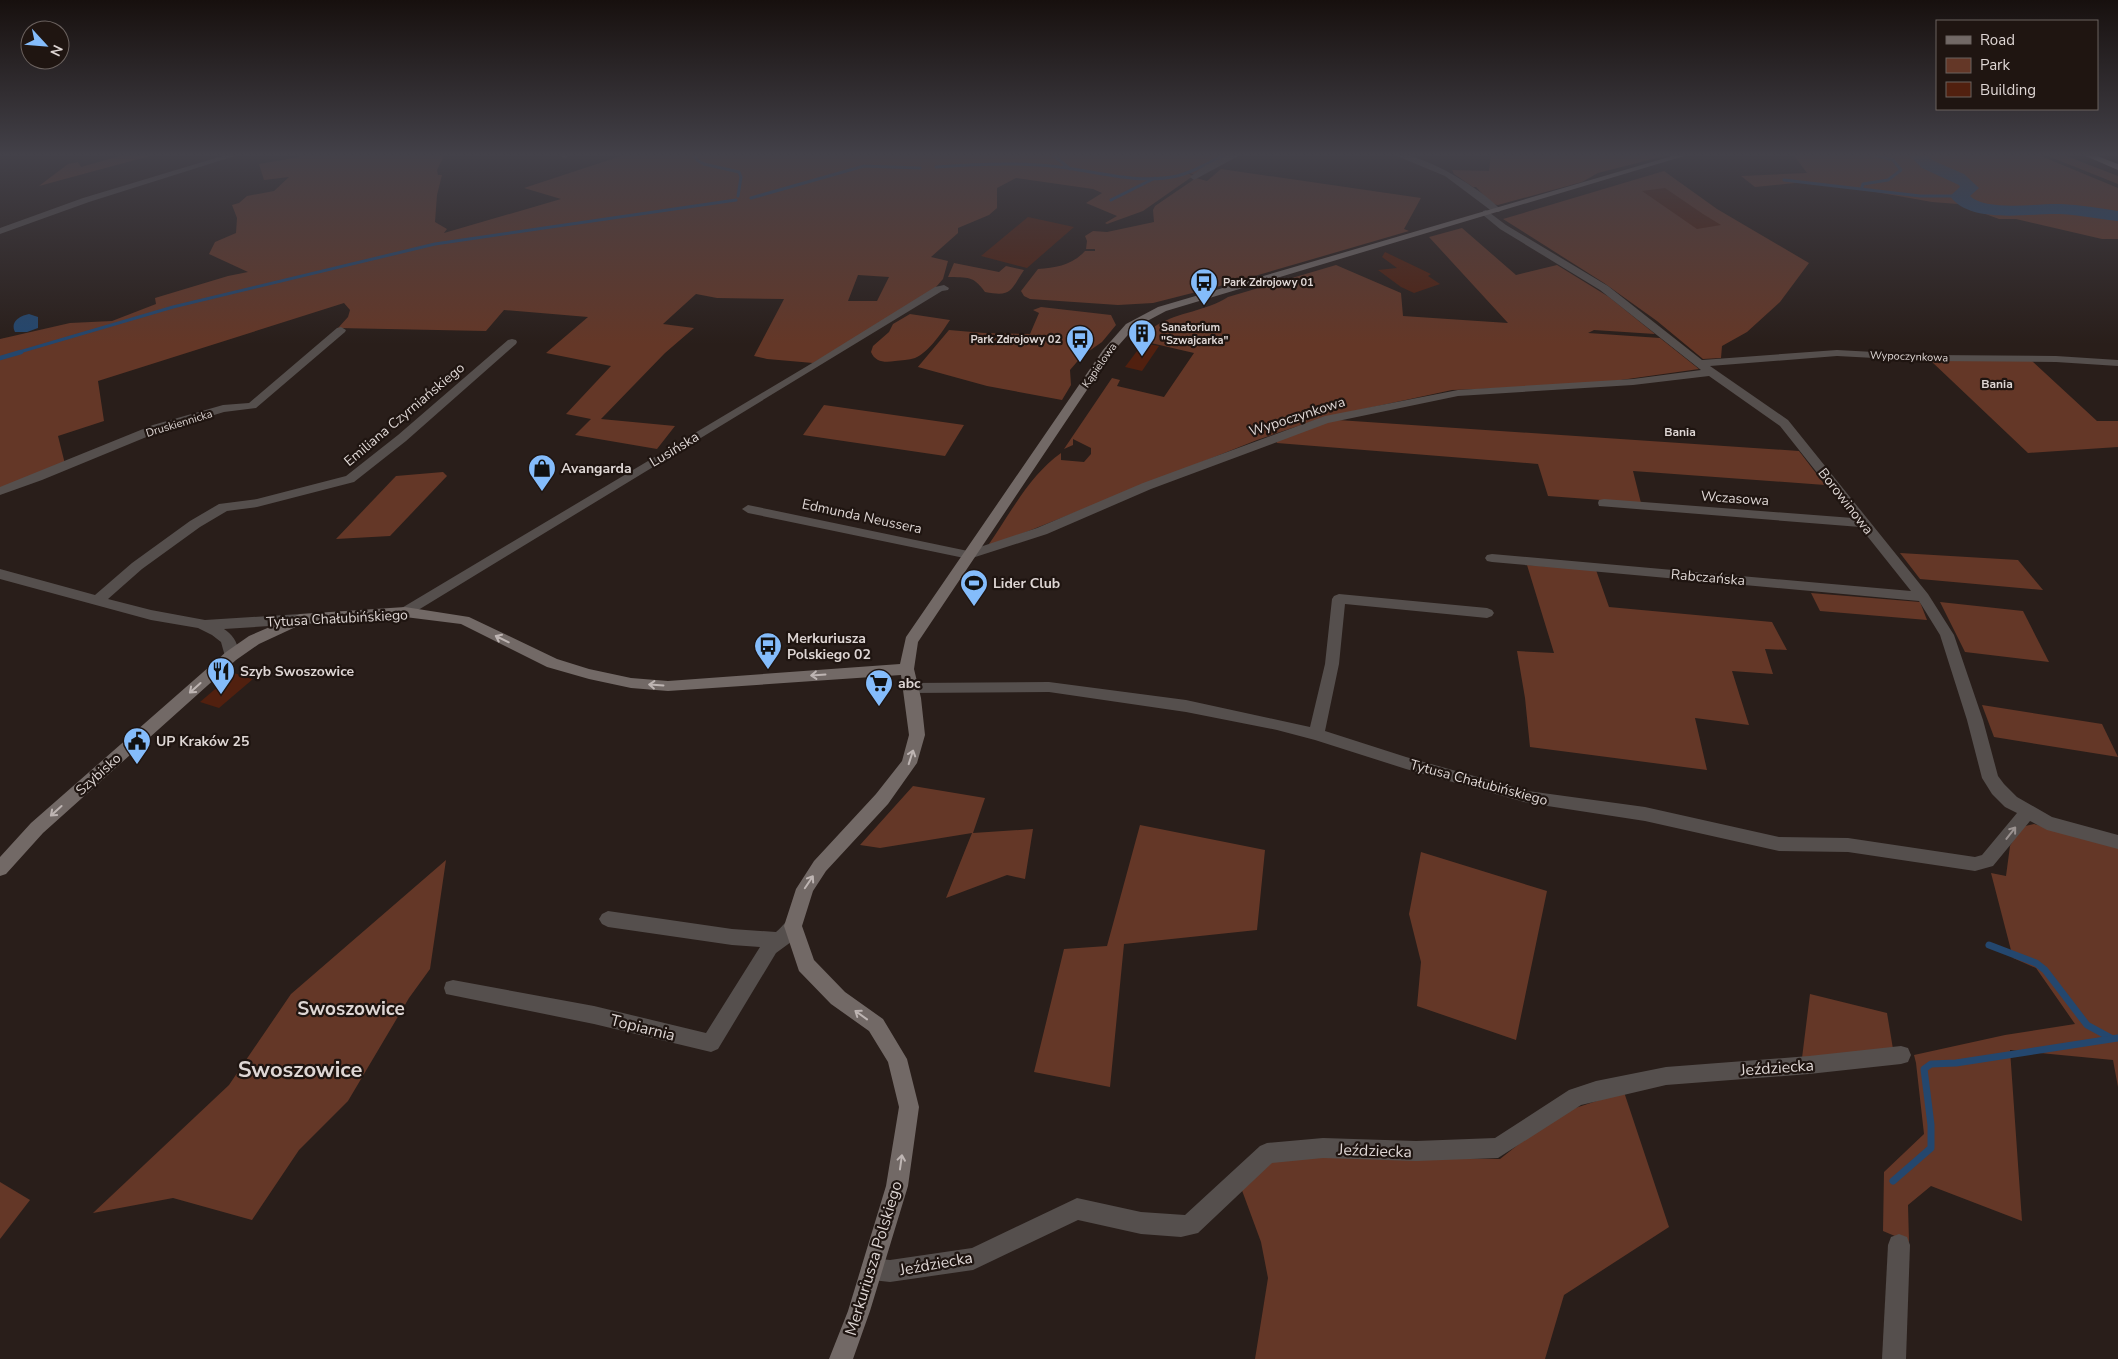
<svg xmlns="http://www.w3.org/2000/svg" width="2118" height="1359" viewBox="0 0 2118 1359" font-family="'Nunito Sans',sans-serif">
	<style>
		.green { fill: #643727; fill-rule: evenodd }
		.water { fill: #24476e }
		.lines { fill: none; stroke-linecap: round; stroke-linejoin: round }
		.stream-far2 { stroke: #24476e; stroke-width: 3 }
		.stream-far1 { stroke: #24476e; stroke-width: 4.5 }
		.stream { stroke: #24476e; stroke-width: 7 }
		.river { fill: #24476e; fill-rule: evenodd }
		.building { fill: #51200f }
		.street { fill: #554f4d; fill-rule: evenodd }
		.secondary { fill: #726966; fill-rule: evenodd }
		.highway { fill: #9d8f8a; fill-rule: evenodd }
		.oneway { stroke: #beb5b3 }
		.oneway2 { stroke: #9a9290 }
		.labels { text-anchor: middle; stroke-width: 4.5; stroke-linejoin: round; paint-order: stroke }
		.far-poi-label { font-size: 11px; font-weight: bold; fill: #ded6d4; stroke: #1f1511; text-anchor: start }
		.far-street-label { font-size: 11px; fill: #ded6d4; stroke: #1f1511 }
		.far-neighbourhood-label { font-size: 12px; font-weight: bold; fill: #ded6d4; stroke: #1f1511 }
		.street-label { font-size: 14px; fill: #ded6d4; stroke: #1f1511 }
		.poi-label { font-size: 14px; font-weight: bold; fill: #ded6d4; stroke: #1f1511; text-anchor: start }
		.near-street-label { font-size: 16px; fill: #ded6d4; stroke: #1f1511 }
		.near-quarter-label { font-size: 19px; font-weight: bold; fill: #ded6d4; stroke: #1f1511 }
		.near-district-label { font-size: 22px; font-weight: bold; fill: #ded6d4; stroke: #1f1511 }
	</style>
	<rect width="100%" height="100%" fill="#291e1a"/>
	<g class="green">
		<polygon points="127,154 157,154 39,186 68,164 78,162 81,167"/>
		<path d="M298 154H445L437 170 438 175H442L437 195 435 222 447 229 444 233 561 199 524 188 627 154H1235L1210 165 1195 175 1184 171 1193 176 1143 211 1107 224 1105 223 1117 216 1086 203 1102 193 1093 189 1016 178 997 188V208L989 215 958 228V233L931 257 948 261 943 279 936 287 907 308 813 363 767 359 754 356 784 299 717 298 696 294 663 324 694 328 665 353 601 419 675 426 657 449 575 435 591 419 566 414 611 366 546 353 588 317 504 310 486 331 338 328 348 317 350 310 344 303 98 381 104 421 58 436 65 464 0 488V339L70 323 112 321 156 304 155 298 228 276 248 272 209 254 215 242 236 233 237 218 232 205 239 203 247 196 274 191 289 177 264 180 259 164 299 157ZM858 275 889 277 877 301H848Z"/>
		<polygon points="1491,154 1672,154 1598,173 1582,182 1498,205 1492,204 1476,187 1473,187 1454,174 1452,170 1489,171"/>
		<polygon points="1793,154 2036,154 2118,188 2118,239 2102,239 2016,219 1999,219 1958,204 1932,202 1870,191 1804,182 1755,187 1741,176 1807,173"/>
		<polygon points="2043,154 2061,154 2118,176 2118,184"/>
		<path d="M1221 169 1421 198 1404 229 1409 231 1224 285 1153 303 1118 305 1030 299 1024 296 1021 291 1038 269C1056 268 1072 265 1085 251H1095V249H1086L1087 241 1085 236 1093 231 1107 232 1154 222 1153 210 1155 206 1196 178 1207 181Z"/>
		<polygon points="1664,171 1717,209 1809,263 1780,302 1747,332 1722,346 1721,358 1703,359 1657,321 1604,283 1503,219"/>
		<path d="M1462 228 1516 275 1557 265 1609 297 1655 334 1594 330 1588 333 1660 338 1699 369 1585 385 1452 390 1322 418 1257 440 996 544H989C1011 512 1030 475 1061 453V460L1084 462 1091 454V448L1073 439V445L1064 449 1112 378 1120 380 1117 386 1164 397 1194 353 1138 340C1144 335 1150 329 1157 325 1179 312 1206 311 1228 297L1336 265 1401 293 1403 316 1508 323 1429 237Z"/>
		<path d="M954 263 999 272 1006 266 1024 270C1010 291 1012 297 985 292 973 275 968 278 948 277Z"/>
		<polygon points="1041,307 1111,315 1116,325 1102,342 1082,356 1070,370 1071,385 1062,400 987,386 918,367 917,368 949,330 984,333 1030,334 1039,313 1033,310"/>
		<path d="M910 314 950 320C942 332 929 352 915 358 909 360 901 360 895 361 885 363 875 362 871 352L873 346 889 332 893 324Z"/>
		<polygon points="1931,361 2032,361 2097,421 2118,421 2118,447 2028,453"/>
		<polygon points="824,405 964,425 945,456 803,435"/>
		<polygon points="1338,420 1799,451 1825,485 1633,471 1641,503 1548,496 1538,464 1277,443 1276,440 1325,422"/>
		<polygon points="443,472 447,476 390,536 336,539 396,476"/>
		<polygon points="1900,553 2018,560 2043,590 1920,579"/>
		<polygon points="1527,565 1596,570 1609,607 1772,622 1787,650 1765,649 1773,674 1732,671 1749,725 1695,718 1707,770 1530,747 1525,698 1517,651 1554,653"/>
		<polygon points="1811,593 1920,602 1927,620 1820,611"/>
		<polygon points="1940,602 2023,611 2049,662 1965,652"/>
		<polygon points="1982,705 2102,724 2118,757 1994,737"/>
		<polygon points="913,786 985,798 973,833 1033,829 1025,879 1007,875 946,898 972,833 880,848 860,845"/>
		<polygon points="2034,824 2118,847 2118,1087 2113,1060 2010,1050 2022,1221 1931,1186 1908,1205 1909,1242 1883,1231 1884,1172 1924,1134 1916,1063 1914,1055 2005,1035 2075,1024 2036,968 2013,958 1991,873 2006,876 2010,846 2021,827"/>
		<polygon points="1140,825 1265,850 1257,930 1124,944 1110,1087 1034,1072 1064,949 1107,946"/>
		<polygon points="1421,852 1547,891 1516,1040 1417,1006 1421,962 1409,914"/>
		<polygon points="446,860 430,969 409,998 348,1101 299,1150 252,1220 173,1198 93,1213 229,1085 291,994"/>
		<polygon points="1810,994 1887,1013 1893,1049 1802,1058"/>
		<polygon points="1624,1092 1669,1227 1564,1295 1545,1359 1255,1359 1268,1278 1261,1242 1240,1185 1270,1161 1287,1156 1500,1159 1557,1114"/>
		<polygon points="0,1182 30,1200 0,1239"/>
	</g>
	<path class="water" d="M29 314 38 317V328L27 332H15C10 322 19 316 29 314Z"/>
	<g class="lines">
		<g class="stream-far2">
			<polyline points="692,154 697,159"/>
			<polyline points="1052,154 1070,169"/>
			<polyline points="697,160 704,164 739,172 741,177 738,196"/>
			<path d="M936 167C974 164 1013 162 1051 166 1092 170 1135 185 1177 176 1194 172 1210 162 1226 154"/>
			<polyline points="1784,180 1920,196 1959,196"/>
			<polyline points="1862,187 1863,184 1888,180 1901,170 1893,160 1871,154"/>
			<polyline points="751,198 864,166 920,168"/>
			<polyline points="1111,200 1155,178"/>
			<polyline points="16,353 173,307 435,244 736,200"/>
		</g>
		<polyline class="stream-far1" points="0,358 21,352"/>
		<g class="stream">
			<polyline points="1989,945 2036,963 2045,970 2087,1025 2111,1038"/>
			<polyline points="1893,1181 1931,1148 1931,1125 1924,1069 1931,1064 1956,1063 2118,1038"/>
		</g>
		<path class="river" d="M1908 154H1925L1934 161 1964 174 1979 188 1970 196C1987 212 2038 203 2061 204 2080 205 2099 208 2118 211V221C2099 219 2080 215 2060 214 2030 213 1970 225 1950 196L1960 187 1959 185 1922 168Z"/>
	</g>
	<g class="building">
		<polygon points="1665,188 1703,214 1721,225 1697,229 1642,191"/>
		<polygon points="1028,217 1074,227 1027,268 981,256"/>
		<polygon points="1385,252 1431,274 1428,276 1440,284 1414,293 1401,287 1378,270 1397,268 1382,257"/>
		<polygon points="1143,343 1159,346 1142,371 1125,367"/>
		<polygon points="234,673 253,679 219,708 200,702"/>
	</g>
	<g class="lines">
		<g class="street">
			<polygon points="229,154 241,154 89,202 0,234 0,228 83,198"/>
			<polygon points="557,154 568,154 569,155 565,158"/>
			<polygon points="1232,154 1242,154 1194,180 1190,177 1206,165"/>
			<path d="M1392 154C1420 151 1482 189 1501 210L1499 212H1493L1445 176Z"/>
			<polygon points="1486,210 1506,225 1608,286 1702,360 1837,350 1930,355 2056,356 2118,360 2118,366 2056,362 1930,361 1837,356 1710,366 1788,420 1928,594 1954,635 1983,720 1998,776 2004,784 2017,797 2052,817 2118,835 2118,849 2047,830 2030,821 1993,866 1975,871 1848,852 1779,851 1645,821 1528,803 1406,769 1315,740 1277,730 1186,712 1049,692 911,693 906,692 903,688 906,684 911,683 1049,682 1186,700 1310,727 1325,664 1332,599 1334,596 1339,594 1487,608 1492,610 1494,613 1492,616 1487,618 1345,604 1339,664 1325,731 1406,757 1528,791 1645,807 1779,837 1848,838 1975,857 1982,855 2017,813 2005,807 1992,794 1982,778 1967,720 1940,635 1919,601 1492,562 1487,561 1485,558 1487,555 1492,554 1911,591 1860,527 1599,506 1598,503 1599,500 1604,499 1853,518 1780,426 1709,376 1633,385 1458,396 1328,423 1151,489 1047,534 969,559 748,513 742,509 748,505 968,551 1037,528 1143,483 1325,416 1458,390 1633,379 1701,370 1600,290 1500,229 1483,215 1483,211"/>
			<polygon points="944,285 949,288 948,290 942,291 410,615 400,615 398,612 400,609 814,362 935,287"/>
			<polygon points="341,327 346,330 345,332 256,408 224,412 161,431 42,480 0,495 0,487 153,425 223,405 249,403 337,328"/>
			<path d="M512 339 516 340 517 342 516 344 406 441 354 482 257 507 227 511 200 527 142 569 108 599 151 610 205 620 300 614 305 616 307 619 305 622 300 624 224 629C234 635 242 648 236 660L231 661 226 660 221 642 212 635 198 628 151 620 0 579V569L95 595 132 563 190 521 219 504 257 499 346 476 398 435 508 340Z"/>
			<path d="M608 911 732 929 776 932C785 925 787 916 799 920L802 926 791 942 776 953 718 1049 711 1052 594 1024 446 994 444 988 446 982 453 980 594 1006 706 1033 760 947 732 945 608 927 602 924 599 919 602 914Z"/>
			<polygon points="1901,1046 1908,1048 1911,1055 1908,1062 1901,1064 1809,1074 1666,1085 1581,1105 1498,1158 1416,1161 1323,1158 1272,1163 1198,1233 1181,1237 1141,1234 1078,1220 973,1270 890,1282 872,1280 864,1277 861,1269 864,1261 872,1258 890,1260 972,1248 1077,1198 1141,1212 1185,1215 1260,1146 1267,1143 1323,1138 1416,1141 1495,1138 1569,1090 1596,1081 1666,1067 1809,1056"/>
			<polygon points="1899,1234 1907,1237 1910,1245 1906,1359 1882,1359 1888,1245 1891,1237"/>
		</g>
		<polygon class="secondary" points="1679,154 1691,154 1166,311 1134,328 1111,354 918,642 914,669 921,698 925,735 917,763 888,804 826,871 813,891 802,926 814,960 845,992 883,1019 907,1059 919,1107 908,1186 870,1311 853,1359 829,1359 848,1311 886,1186 899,1107 888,1062 869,1031 831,1004 799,971 784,926 796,889 814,861 876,794 902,761 909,735 901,675 668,691 631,688 589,679 547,667 461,624 405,617 302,624 259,644 236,660 43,833 6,874 0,876 0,857 31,823 226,652 249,636 300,614 405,607 469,617 557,659 589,669 631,678 668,681 900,664 906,637 1103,350 1126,324 1158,307"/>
		<polygon class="highway" points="2081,154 2092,154 2118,164 2118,170"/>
	</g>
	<defs><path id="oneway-shaft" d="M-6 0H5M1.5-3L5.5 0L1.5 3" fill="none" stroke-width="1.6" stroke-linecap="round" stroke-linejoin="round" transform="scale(1.25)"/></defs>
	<g class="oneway">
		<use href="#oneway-shaft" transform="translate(502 639) rotate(-154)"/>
		<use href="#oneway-shaft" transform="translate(818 675) rotate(176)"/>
		<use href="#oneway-shaft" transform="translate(656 685) rotate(-176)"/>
		<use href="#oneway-shaft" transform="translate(195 688) rotate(138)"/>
		<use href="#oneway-shaft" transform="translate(911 757) rotate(-72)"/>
		<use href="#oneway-shaft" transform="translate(56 811) rotate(138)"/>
		<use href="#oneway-shaft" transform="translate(809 882) rotate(-56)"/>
		<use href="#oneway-shaft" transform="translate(861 1015) rotate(-144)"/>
		<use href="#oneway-shaft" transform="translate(901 1162) rotate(-82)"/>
	</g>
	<use class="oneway2" href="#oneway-shaft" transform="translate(2011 833) rotate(-52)"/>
	<linearGradient id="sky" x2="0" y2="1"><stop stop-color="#17100e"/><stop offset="0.45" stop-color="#434149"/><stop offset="1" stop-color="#434149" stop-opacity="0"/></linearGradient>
	<rect width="2118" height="344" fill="url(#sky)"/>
	<defs>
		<g id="bus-pin" transform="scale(1.4375)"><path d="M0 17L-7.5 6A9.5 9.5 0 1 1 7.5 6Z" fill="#84bcfb" stroke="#1f1511"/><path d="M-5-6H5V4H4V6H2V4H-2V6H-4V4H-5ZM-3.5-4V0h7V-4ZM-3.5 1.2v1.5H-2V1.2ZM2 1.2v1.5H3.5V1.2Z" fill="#111"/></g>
		<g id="building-pin" transform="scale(1.4375)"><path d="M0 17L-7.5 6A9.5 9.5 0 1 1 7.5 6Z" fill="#84bcfb" stroke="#1f1511"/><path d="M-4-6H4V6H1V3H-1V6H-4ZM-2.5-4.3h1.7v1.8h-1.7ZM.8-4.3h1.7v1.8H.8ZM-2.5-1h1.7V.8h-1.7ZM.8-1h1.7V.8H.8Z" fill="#111"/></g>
		<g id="shop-pin" transform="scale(1.4375)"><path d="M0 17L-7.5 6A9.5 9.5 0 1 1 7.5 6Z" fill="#84bcfb" stroke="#1f1511"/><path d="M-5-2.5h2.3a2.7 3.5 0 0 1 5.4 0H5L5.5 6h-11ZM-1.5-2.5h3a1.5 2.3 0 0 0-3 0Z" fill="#111"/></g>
		<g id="stadium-pin" transform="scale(1.4375)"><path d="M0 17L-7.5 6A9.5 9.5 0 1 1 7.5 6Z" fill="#84bcfb" stroke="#1f1511"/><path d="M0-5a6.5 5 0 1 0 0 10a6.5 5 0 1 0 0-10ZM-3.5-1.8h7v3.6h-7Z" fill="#111"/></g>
		<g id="restaurant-pin" transform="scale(1.4375)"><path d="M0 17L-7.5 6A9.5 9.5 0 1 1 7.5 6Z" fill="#84bcfb" stroke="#1f1511"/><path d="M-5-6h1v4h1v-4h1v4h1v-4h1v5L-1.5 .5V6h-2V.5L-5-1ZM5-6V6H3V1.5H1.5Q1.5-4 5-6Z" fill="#111"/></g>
		<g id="supermarket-pin" transform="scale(1.4375)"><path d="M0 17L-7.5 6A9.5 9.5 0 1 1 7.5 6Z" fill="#84bcfb" stroke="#1f1511"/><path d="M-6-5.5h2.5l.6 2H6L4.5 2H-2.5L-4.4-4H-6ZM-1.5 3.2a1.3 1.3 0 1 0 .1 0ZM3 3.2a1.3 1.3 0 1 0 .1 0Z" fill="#111"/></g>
		<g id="civic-pin" transform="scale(1.4375)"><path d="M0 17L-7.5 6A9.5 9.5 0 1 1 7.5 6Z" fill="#84bcfb" stroke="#1f1511"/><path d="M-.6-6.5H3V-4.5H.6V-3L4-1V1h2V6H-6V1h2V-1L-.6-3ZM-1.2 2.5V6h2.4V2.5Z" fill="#111"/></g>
	</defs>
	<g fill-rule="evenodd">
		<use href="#bus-pin" x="1204" y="282"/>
		<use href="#building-pin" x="1142" y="333"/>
		<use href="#bus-pin" x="1080" y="339"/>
		<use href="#shop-pin" x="542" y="468"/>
		<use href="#stadium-pin" x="974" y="583"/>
		<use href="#bus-pin" x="768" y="646"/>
		<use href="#restaurant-pin" x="221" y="671"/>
		<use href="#supermarket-pin" x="879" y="683"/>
		<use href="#civic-pin" x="137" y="741"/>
	</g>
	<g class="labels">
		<g class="far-poi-label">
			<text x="1223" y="286">Park Zdrojowy 01</text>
			<text x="1161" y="331">Sanatorium<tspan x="1161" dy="13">"Szwajcarka"</tspan></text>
			<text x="1061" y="343" text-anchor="end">Park Zdrojowy 02</text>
		</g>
		<g class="far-street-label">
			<text transform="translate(1909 356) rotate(2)" y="4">Wypoczynkowa</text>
			<text transform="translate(1099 365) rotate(-55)" y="4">Kąpielowa</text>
			<text transform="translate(179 423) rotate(-17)" y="4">Druskiennicka</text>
		</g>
		<g class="far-neighbourhood-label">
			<text x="1997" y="388">Bania</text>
			<text x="1680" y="436">Bania</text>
		</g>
		<g class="street-label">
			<text transform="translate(404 414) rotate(-40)" y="5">Emiliana Czyrniańskiego</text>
			<text transform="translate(1297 416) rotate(-18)" y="5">Wypoczynkowa</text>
			<text transform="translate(674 449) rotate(-31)" y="5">Lusińska</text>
			<text transform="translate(1735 498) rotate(4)" y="5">Wczasowa</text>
			<text transform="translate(1846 501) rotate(52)" y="5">Borowinowa</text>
			<text transform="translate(862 516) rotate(12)" y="5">Edmunda Neussera</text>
			<text transform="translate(1708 577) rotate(5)" y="5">Rabczańska</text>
			<text transform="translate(337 618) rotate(-3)" y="5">Tytusa Chałubińskiego</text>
			<text transform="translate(98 774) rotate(-42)" y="5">Szybisko</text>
			<text transform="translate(1479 782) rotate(15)" y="5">Tytusa Chałubińskiego</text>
		</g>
		<g class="poi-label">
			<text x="561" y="473">Avangarda</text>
			<text x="993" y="588">Lider Club</text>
			<text x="787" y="643">Merkuriusza<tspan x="787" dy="16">Polskiego 02</tspan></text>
			<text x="240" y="676">Szyb Swoszowice</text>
			<text x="898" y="688">abc</text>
			<text x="156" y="746">UP Kraków 25</text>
		</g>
		<g class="near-street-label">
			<text transform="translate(643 1027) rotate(14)" y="6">Topiarnia</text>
			<text transform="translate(1777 1067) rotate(-4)" y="6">Jeździecka</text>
			<text transform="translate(1375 1150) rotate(2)" y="6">Jeździecka</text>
			<text transform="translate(873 1258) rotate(-73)" y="6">Merkuriusza Polskiego</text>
			<text transform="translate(936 1263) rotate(-10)" y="6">Jeździecka</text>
		</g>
		<g class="near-quarter-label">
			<text x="351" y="1015">Swoszowice</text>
		</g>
		<g class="near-district-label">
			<text x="300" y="1077">Swoszowice</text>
		</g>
	</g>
	<rect x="1936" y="20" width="162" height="90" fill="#1f1511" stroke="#6b625f"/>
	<rect x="1946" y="36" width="25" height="8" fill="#726966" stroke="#6b625f"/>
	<text x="1980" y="45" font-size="15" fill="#ded6d4">Road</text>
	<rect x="1946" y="58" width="25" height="15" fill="#643727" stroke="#6b625f"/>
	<text x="1980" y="70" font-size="15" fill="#ded6d4">Park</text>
	<rect x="1946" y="82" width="25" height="15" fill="#51200f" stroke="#6b625f"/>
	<text x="1980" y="95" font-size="15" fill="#ded6d4">Building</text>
	<g transform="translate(45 45) rotate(116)"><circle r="24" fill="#1f1511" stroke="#6b625f"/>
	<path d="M0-4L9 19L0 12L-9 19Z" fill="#84bcfb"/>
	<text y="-8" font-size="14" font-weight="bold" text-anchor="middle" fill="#ded6d4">N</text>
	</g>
</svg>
